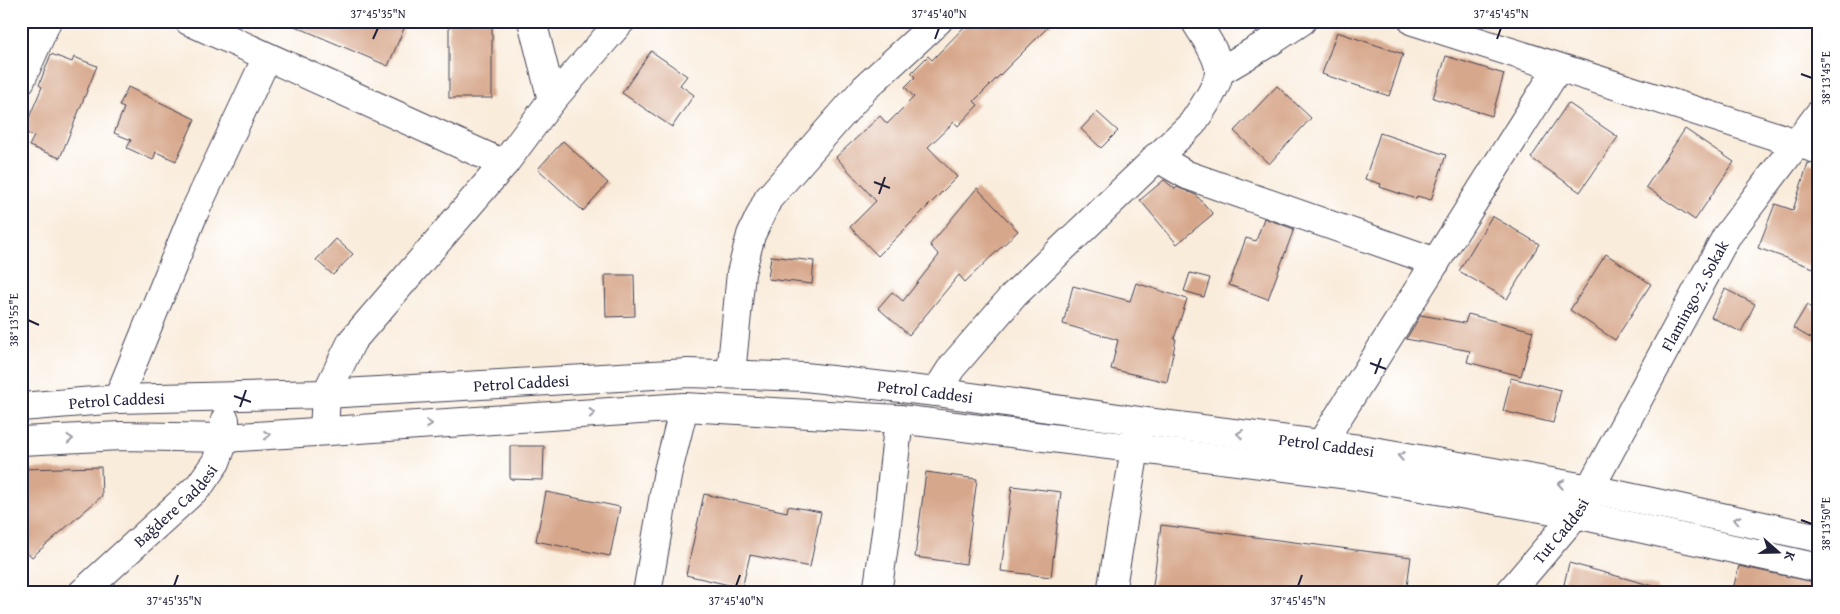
<svg xmlns="http://www.w3.org/2000/svg" width="1840" height="614" viewBox="0 0 1840 614" font-family="'Gentium Book Plus',serif">
	<style>
		.building { fill: #d7a78b }
		.lines { fill: none; stroke-linecap: round; stroke-linejoin: round }
		.minor-casing { stroke: #424053; stroke-width: 30 }
		.major-casing { stroke: #424053; stroke-width: 30 }
		.minor { stroke: #fff; stroke-width: 28 }
		.major { stroke: #fff; stroke-width: 28 }
		.oneway { stroke: #9c9ca7 }
		.ticks { fill: none; stroke: #22223b; stroke-width: 2 }
		.labels { text-anchor: middle; stroke-width: 4; stroke-linejoin: round; paint-order: stroke }
		.street-label { font-size: 16px; fill: #22223b; stroke: #fff }
		.neatline { fill: none; stroke: #22223b; stroke-width: 2 }
		.ticks-label { font-size: 12px; text-anchor: middle; fill: #22223b }
	</style>
	<rect width="100%" height="100%" fill="#fff"/>
	<filter id="ink" filterUnits="userSpaceOnUse"><feTurbulence type="fractalNoise" baseFrequency=".02" numOctaves="2"/><feDisplacementMap in="SourceGraphic" scale="10" xChannelSelector="R" yChannelSelector="G"/><feConvolveMatrix kernelMatrix="1 2 1 2 8 2 1 2 1" color-interpolation-filters="sRGB"/></filter>
	<filter id="wash" filterUnits="userSpaceOnUse"><feTurbulence type="fractalNoise" baseFrequency=".0096" numOctaves="4" result="noise"/><feDisplacementMap in="SourceGraphic" scale="20" xChannelSelector="R" yChannelSelector="G"/><feGaussianBlur stdDeviation="1.12" result="paint"/><feColorMatrix in="noise" values="0 0 0 0 0 0 0 0 0 0 0 0 0 0 0 0 0 1.4 0 .05"/><feComposite in="paint" operator="in"/></filter>
	<g filter="url(#wash)">
		<rect width="100%" height="100%" fill="#f9ecdb"/>
		<g id="blocks">
			<g class="building">
				<polygon points="283,21 394,21 405,26 388,66"/>
				<rect x="449" y="21" width="43" height="77"/>
				<polygon points="970,21 1054,21 974,101 978,105 958,126 954,122 928,147 957,177 878,256 850,227 876,201 836,157 880,116 887,124 914,97 905,87 915,77 911,73 928,56 932,60"/>
				<polygon points="1337,32 1403,54 1389,96 1322,74"/>
				<polygon points="651,51 687,76 680,85 694,95 672,127 622,93"/>
				<polygon points="51,54 72,62 74,57 97,66 60,158 29,146 34,136 23,132 42,87 39,85"/>
				<polygon points="1446,56 1504,74 1492,116 1433,98"/>
				<polygon points="1277,86 1311,118 1269,164 1234,131"/>
				<polygon points="128,87 195,119 176,161 156,152 153,160 127,148 131,140 114,133 124,108 119,106"/>
				<polygon points="1568,103 1618,137 1580,192 1531,158"/>
				<polygon points="1097,112 1118,131 1101,148 1081,129"/>
				<polygon points="1685,129 1734,162 1695,220 1646,187"/>
				<polygon points="1380,133 1446,155 1431,200 1417,196 1416,199 1380,187 1381,184 1365,179"/>
				<polygon points="563,141 608,183 583,211 538,169"/>
				<polygon points="1808,163 1819,165 1819,270 1758,248 1775,204 1793,210"/>
				<polygon points="1164,180 1175,189 1177,187 1196,195 1213,214 1177,244 1140,200"/>
				<polygon points="977,188 1018,231 965,282 959,275 909,335 878,308 892,292 903,301 939,255 930,245"/>
				<polygon points="1492,216 1539,244 1507,299 1459,271"/>
				<polygon points="1264,218 1294,229 1268,299 1229,285 1246,238 1256,241"/>
				<polygon points="336,239 353,254 333,275 316,260"/>
				<polygon points="1606,254 1651,284 1615,340 1570,310"/>
				<polygon points="771,256 814,261 812,284 768,279"/>
				<polygon points="1190,273 1210,278 1204,297 1184,291"/>
				<polygon points="605,275 634,275 635,316 606,317"/>
				<polygon points="1136,283 1187,299 1174,339 1176,339 1167,382 1111,369 1118,340 1063,324 1073,286 1130,301"/>
				<polygon points="1725,289 1755,304 1741,332 1711,317"/>
				<polygon points="1807,305 1819,313 1819,343 1793,328"/>
				<polygon points="1468,314 1533,331 1521,376 1467,362 1470,351 1406,339 1421,315 1465,323"/>
				<polygon points="1511,378 1561,390 1553,423 1503,411"/>
				<polygon points="510,446 544,446 543,480 510,479"/>
				<polygon points="101,467 102,496 32,557 21,547 21,469"/>
				<polygon points="926,472 977,479 966,564 915,557"/>
				<polygon points="1012,486 1061,492 1051,577 1001,571"/>
				<polygon points="546,492 620,507 610,556 536,541"/>
				<polygon points="704,494 787,512 788,506 821,512 810,567 750,555 742,588 686,575"/>
				<polygon points="1161,525 1411,557 1406,593 1152,593"/>
				<polygon points="1569,563 1657,587 1657,593 1562,593"/>
				<polygon points="1739,566 1819,583 1819,593 1732,593"/>
			</g>
		</g>
	</g>
	<g filter="url(#ink)">
		<use href="#blocks" fill-opacity="0" stroke="#424053" stroke-width="1"/>
		<g class="lines">
			<g class="minor-casing">
				<g id="minor">
					<polyline points="189,21 504,164"/>
					<polyline points="532,21 552,100"/>
					<polyline points="1413,21 1819,150"/>
					<polyline points="1219,72 1273,40 1302,21"/>
					<polyline points="21,80 47,21"/>
					<polyline points="1156,157 1187,175 1436,262"/>
					<polyline points="731,374 741,273 751,235 768,199 865,88 938,21"/>
					<path d="M936 392 952 367 1014 295 1192 124C1200 112 1219 86 1219 71 1219 56 1203 34 1195 21"/>
					<polyline points="118,399 194,213 267,57"/>
					<polyline points="324,431 326,394 352,341 504,164 552,100 621,21"/>
					<polyline points="1321,444 1558,68"/>
					<polyline points="647,593 668,471 684,407"/>
					<polyline points="877,593 886,532 899,419"/>
					<polyline points="1111,593 1139,425"/>
					<path id="s1" d="M1509 593 1576 514 1726 237 1819 114"/>
				</g>
			</g>
			<g class="major-casing">
				<g id="major">
					<path id="s2" d="M21 407 118 399 326 394 688 373 805 377 936 392 1140 421 1367 450 1591 489 1819 538"/>
					<polyline points="21,441 121,436 225,438 684,407 899,419 1357,476 1576,514 1819,568"/>
					<path id="s3" d="M82 593 200 485 216 462 225 438V420"/>
				</g>
			</g>
			<use href="#minor" class="minor"/>
			<use href="#major" class="major"/>
		</g>
		<defs><path id="oneway-chevron" d="M-2-3.5L2.5 0L-2 3.5" fill="none" stroke-width="1.6" stroke-linecap="round" stroke-linejoin="round" transform="scale(1.25)"/></defs>
		<g class="oneway">
			<use href="#oneway-chevron" transform="translate(592 413) rotate(-4)"/>
			<use href="#oneway-chevron" transform="translate(429 424) rotate(-4)"/>
			<use href="#oneway-chevron" transform="translate(1240 434) rotate(-173)"/>
			<use href="#oneway-chevron" transform="translate(267 435) rotate(-4)"/>
			<use href="#oneway-chevron" transform="translate(70 439) rotate(-3)"/>
			<use href="#oneway-chevron" transform="translate(1401 456) rotate(-170)"/>
			<use href="#oneway-chevron" transform="translate(1561 484) rotate(-170)"/>
			<use href="#oneway-chevron" transform="translate(1737 520) rotate(-168)"/>
		</g>
	</g>
	<path class="ticks" d="M373 39 378 28M935 39 939 28M1497 39 1501 28M1801 74 1812 78M874 182 890 188M879 194 885 177M28 320 39 325M1370 363 1386 369M1375 374 1381 358M234 396 251 402M240 407 246 390M1801 520 1812 524M174 586 178 575M736 586 740 575M1298 586 1302 575"/>
	<g class="labels">
		<g class="street-label">
			<text dy="6" stroke="none"><textPath href="#s1" startOffset="352">Flamingo-2. Sokak</textPath></text>
			<text dy="6" stroke="none"><textPath href="#s2" startOffset="501">Petrol Caddesi</textPath></text>
			<text dy="6" stroke="none"><textPath href="#s2" startOffset="906">Petrol Caddesi</textPath></text>
			<text dy="6" stroke="none"><textPath href="#s2" startOffset="96">Petrol Caddesi</textPath></text>
			<text dy="6" stroke="none"><textPath href="#s2" startOffset="1311">Petrol Caddesi</textPath></text>
			<text dy="6" stroke="none"><textPath href="#s3" startOffset="128">Bağdere Caddesi</textPath></text>
			<text dy="6" stroke="none"><textPath href="#s1" startOffset="81">Tut Caddesi</textPath></text>
		</g>
	</g>
	<rect width="1840" height="614" fill="none" stroke="#fff" stroke-width="55"/>
	<g transform="translate(1778 552) rotate(110)" stroke="#ffffff" stroke-width="4" paint-order="stroke">
	<path d="M0-4L9 19L0 12L-9 19Z" fill="#22223b"/>
	<text y="-8" font-size="14" font-weight="bold" text-anchor="middle" fill="#22223b">K</text>
	</g>
	<rect x="28" y="28" width="1784" height="558" class="neatline"/>
	<g class="ticks-label">
		<text x="378" y="18">37°45'35"N</text>
		<text x="939" y="18">37°45'40"N</text>
		<text x="1501" y="18">37°45'45"N</text>
		<text transform="translate(1826 78) rotate(-90)" y="4">38°13'45"E</text>
		<text transform="translate(14 320) rotate(-90)" y="4">38°13'55"E</text>
		<text transform="translate(1826 524) rotate(-90)" y="4">38°13'50"E</text>
		<text x="174" y="605">37°45'35"N</text>
		<text x="736" y="605">37°45'40"N</text>
		<text x="1298" y="605">37°45'45"N</text>
	</g>
</svg>
